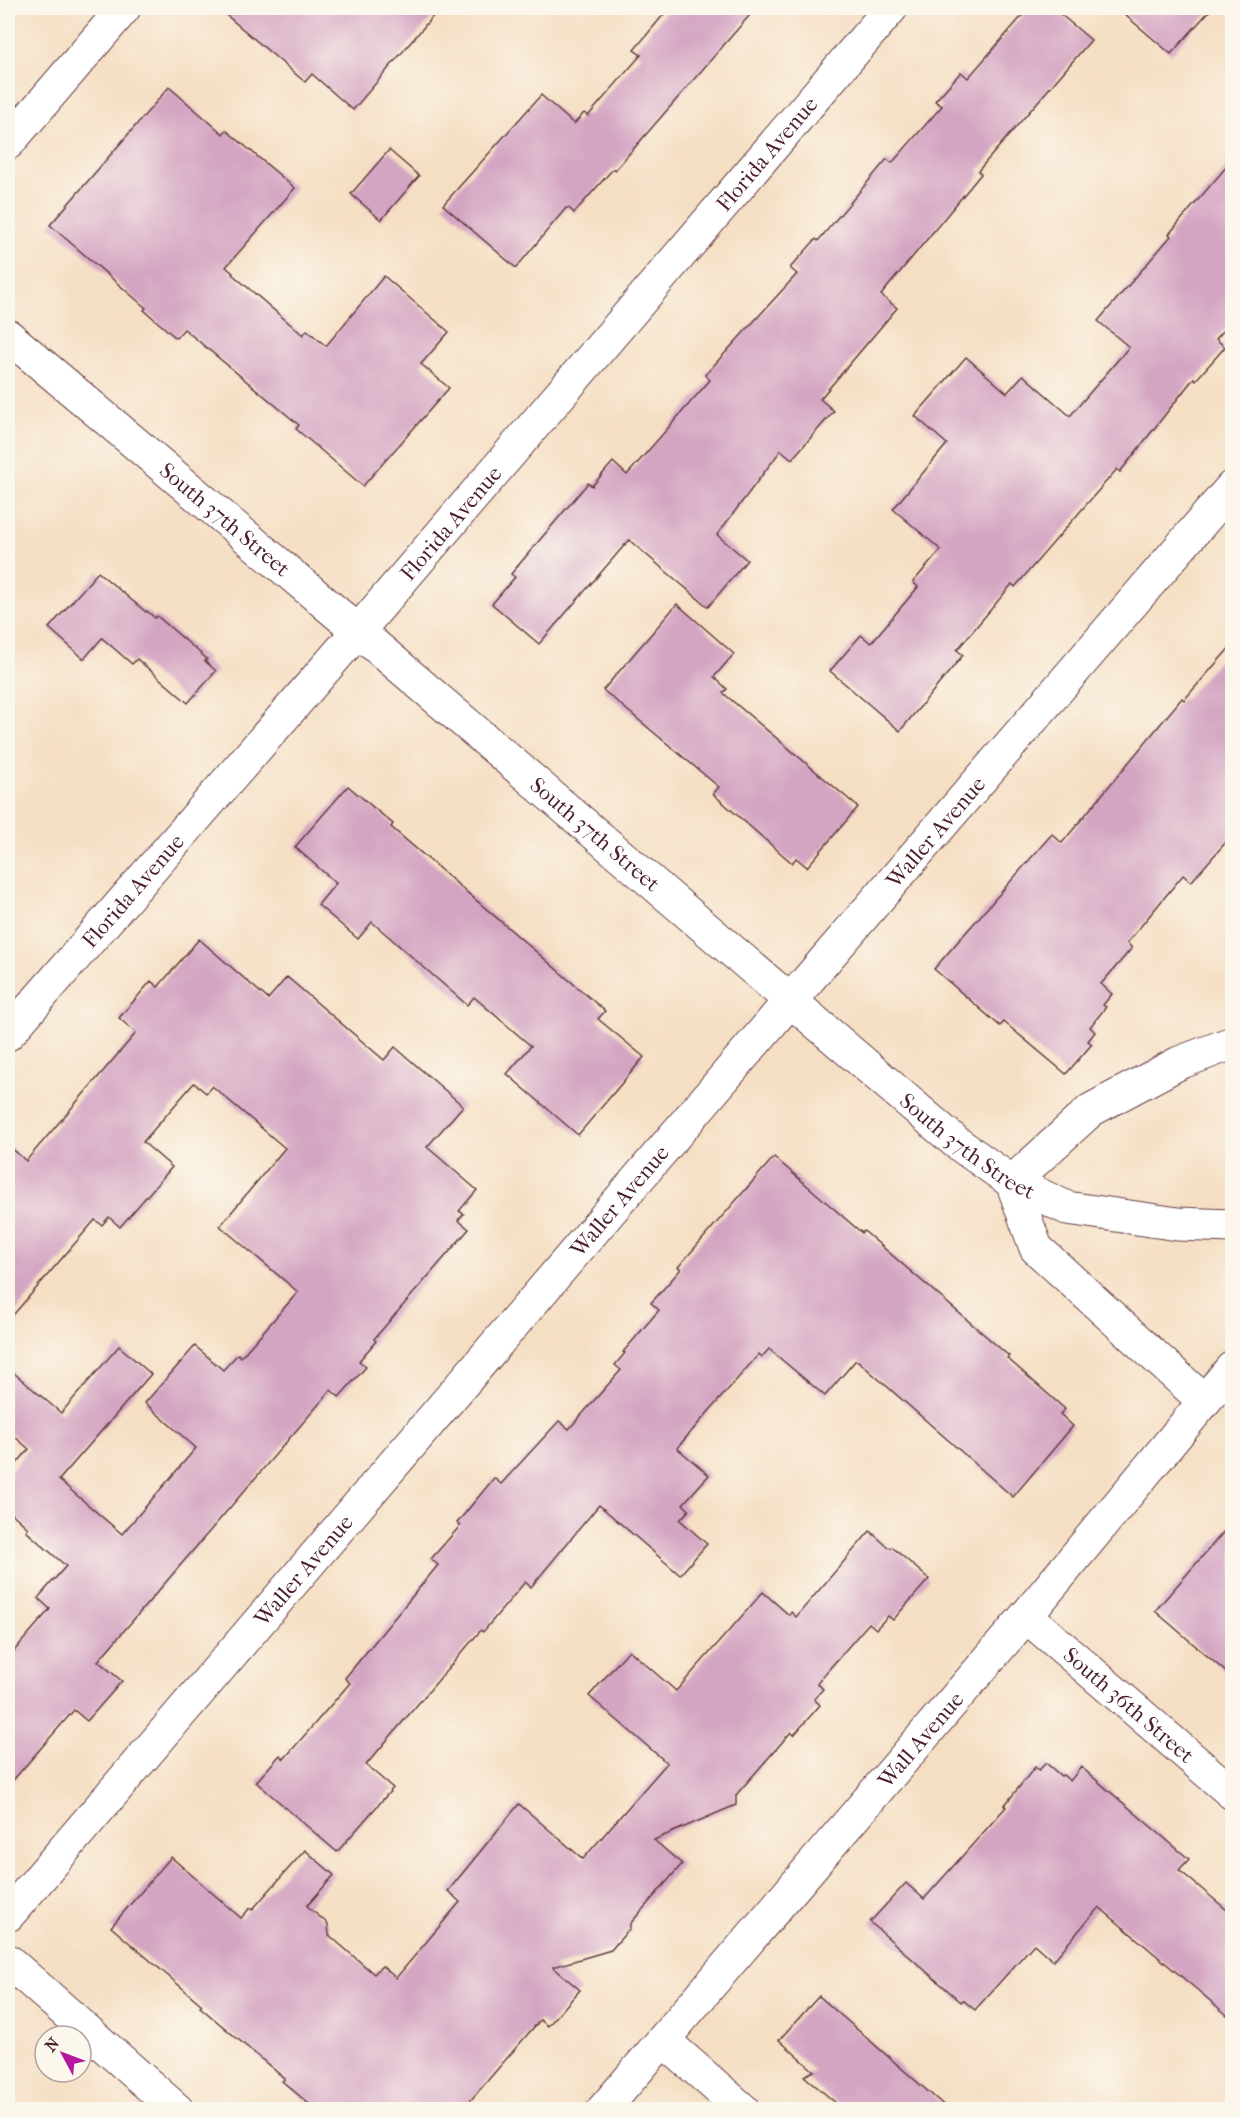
<svg xmlns="http://www.w3.org/2000/svg" width="1240" height="2117" viewBox="0 0 1240 2117" font-family="'IM FELL French Canon',serif">
	<style>
		.building { fill: #d4a5c2 }
		.lines { fill: none; stroke-linecap: round; stroke-linejoin: round }
		.minor-casing { stroke: #643c42; stroke-width: 35 }
		.minor { stroke: #fff; stroke-width: 33 }
		.labels { text-anchor: middle; stroke-width: 5; stroke-linejoin: round; paint-order: stroke }
		.street-label { font-size: 22px; fill: #4a1f2b; stroke: #fbf7ec }
	</style>
	<rect width="100%" height="100%" fill="#fbf7ec"/>
	<filter id="ink" filterUnits="userSpaceOnUse"><feTurbulence type="fractalNoise" baseFrequency=".0167" numOctaves="2"/><feDisplacementMap in="SourceGraphic" scale="12" xChannelSelector="R" yChannelSelector="G"/><feConvolveMatrix kernelMatrix="1 2 1 2 8 2 1 2 1" color-interpolation-filters="sRGB"/></filter>
	<filter id="wash" filterUnits="userSpaceOnUse"><feTurbulence type="fractalNoise" baseFrequency=".008" numOctaves="4" result="noise"/><feDisplacementMap in="SourceGraphic" scale="24" xChannelSelector="R" yChannelSelector="G"/><feGaussianBlur stdDeviation="1.35" result="paint"/><feColorMatrix in="noise" values="0 0 0 0 0 0 0 0 0 0 0 0 0 0 0 0 0 1.4 0 .05"/><feComposite in="paint" operator="in"/></filter>
	<g filter="url(#wash)">
		<rect width="100%" height="100%" fill="#f5dfc4"/>
		<g id="blocks">
			<g class="building">
				<polygon points="218,8 440,8 353,110 312,74 305,82"/>
				<polygon points="669,8 756,8 615,170 613,169 574,213 569,208 566,208 516,268 443,205 541,95 574,124 584,113 588,116 641,55 634,50"/>
				<polygon points="1029,8 1053,8 1091,40 978,171 981,174 881,295 897,308 820,399 834,411 792,459 781,450 717,535 747,560 708,607 629,540 539,644 492,604 515,577 511,574 588,483 592,486 613,462 627,475 710,380 705,375 797,274 790,268 816,239 818,241 887,159 892,163 942,106 935,101 961,72 968,78"/>
				<polygon points="1117,8 1212,8 1171,54"/>
				<polygon points="169,87 223,134 226,130 295,188 226,267 233,273 232,274 303,335 307,330 326,346 384,276 449,332 421,364 449,388 363,486 296,429 299,425 184,329 176,338 144,310 146,308 50,225"/>
				<polygon points="389,150 419,176 381,220 351,194"/>
				<polygon points="1233,159 1233,320 1216,339 1225,347 1196,380 1194,378 1120,472 1117,469 1015,587 1012,584 957,650 963,655 900,731 830,671 861,635 871,643 918,587 913,582 941,550 893,509 947,444 915,416 966,357 1007,393 1023,375 1070,416 1129,347 1098,321 1171,236 1169,234"/>
				<polygon points="98,572 146,612 147,611 155,618 157,616 207,659 205,661 216,671 188,703 137,659 132,664 102,638 84,659 49,628"/>
				<polygon points="677,604 734,654 714,677 727,689 723,693 858,807 807,867 796,858 792,863 713,794 719,787 603,690"/>
				<polygon points="1233,644 1233,834 1191,882 1183,875 1127,943 1132,948 1101,984 1112,994 1103,1005 1106,1007 1090,1027 1095,1032 1088,1041 1092,1044 1066,1074 1004,1022 1000,1026 934,969 1052,834 1062,843 1163,721 1182,698 1184,700"/>
				<polygon points="348,786 393,824 391,827 605,1011 598,1019 644,1057 578,1135 507,1074 531,1046 474,997 467,1005 372,922 358,939 318,905 336,883 295,847"/>
				<polygon points="199,939 268,999 287,977 384,1060 395,1047 463,1106 427,1147 477,1190 459,1211 464,1214 458,1220 469,1229 374,1339 376,1341 359,1361 366,1367 339,1397 331,1390 98,1661 122,1681 87,1721 74,1710 8,1786 8,1658 50,1609 38,1598 66,1566 26,1531 28,1528 8,1510 8,1474 29,1449 8,1431 8,1368 61,1413 119,1346 151,1374 59,1480 122,1534 196,1448 145,1403 195,1346 223,1370 238,1354 241,1357 298,1292 220,1226 285,1148 212,1086 206,1093 194,1083 143,1142 172,1167 120,1227 109,1217 102,1225 95,1220 8,1321 8,1145 26,1161 136,1033 119,1018 151,981 158,987"/>
				<polygon points="774,1157 862,1233 864,1231 1009,1356 1007,1358 1065,1409 1060,1414 1073,1426 1013,1497 858,1361 855,1361 825,1396 769,1349 762,1357 759,1354 677,1448 709,1475 683,1504 689,1510 680,1520 707,1544 680,1575 599,1505 531,1587 525,1582 483,1632 481,1630 366,1765 393,1788 337,1852 256,1782 280,1755 284,1759 350,1683 345,1678 438,1565 431,1559 460,1526 457,1523 494,1478 501,1484 559,1421 569,1429 621,1370 615,1365 625,1353 623,1352 659,1310 651,1303 681,1269 678,1267"/>
				<polygon points="1233,1521 1233,1678 1155,1611"/>
				<polygon points="870,1531 889,1548 892,1547 929,1579 893,1620 888,1616 876,1629 869,1623 817,1683 823,1689 814,1699 820,1705 794,1735 791,1732 736,1795 736,1805 654,1840 682,1864 630,1924 630,1928 611,1950 553,1967 580,1990 548,2026 540,2020 463,2109 315,2109 282,2081 285,2079 200,2007 202,2005 111,1927 171,1857 241,1918 250,1908 252,1910 305,1850 334,1875 307,1906 328,1924 329,1935 374,1974 382,1966 396,1978 460,1902 448,1891 519,1804 583,1859 667,1763 589,1696 629,1650 676,1691 763,1592 789,1615 791,1612 796,1617"/>
				<polygon points="1046,1763 1061,1776 1063,1775 1070,1781 1081,1767 1189,1859 1179,1870 1233,1915 1233,2020 1099,1907 1053,1961 1034,1944 975,2010 963,2000 961,2002 870,1922 906,1883 924,1899 1006,1807 1004,1806 1035,1767 1039,1770"/>
				<polygon points="819,1996 948,2109 843,2109 804,2076 814,2071 779,2040"/>
			</g>
		</g>
	</g>
	<g filter="url(#ink)">
		<use href="#blocks" fill-opacity="0" stroke="#643c42" stroke-width="1.5"/>
		<g class="lines">
			<g class="minor-casing">
				<g id="minor">
					<polyline points="8,143 124,8"/>
					<path id="s1" d="M8 336 358 631 957 1143 1012 1182 1067 1208 1178 1224 1232 1226"/>
					<path id="s2" d="M8 1034 358 631 891 8"/>
					<polyline points="1204,1401 1036,1248 1012,1182 1091,1110 1179,1063 1232,1043"/>
					<path id="s3" d="M1026 1616 1232 1793"/>
					<path id="s4" d="M8 1915 789 1002 1232 487"/>
					<polyline points="8,1961 177,2110"/>
					<polyline points="663,2040 743,2110"/>
					<path id="s5" d="M603 2110 1026 1616 1232 1368"/>
				</g>
			</g>
			<use href="#minor" class="minor"/>
		</g>
	</g>
	<g class="labels">
		<g class="street-label">
			<text dy="8" stroke="none"><textPath href="#s2" startOffset="1162">Florida Avenue</textPath></text>
			<text dy="8" stroke="none"><textPath href="#s1" startOffset="284">South 37th Street</textPath></text>
			<text dy="8" stroke="none"><textPath href="#s2" startOffset="676">Florida Avenue</textPath></text>
			<text dy="8" stroke="none"><textPath href="#s4" startOffset="1426">Waller Avenue</textPath></text>
			<text dy="8" stroke="none"><textPath href="#s1" startOffset="770">South 37th Street</textPath></text>
			<text dy="8" stroke="none"><textPath href="#s2" startOffset="190">Florida Avenue</textPath></text>
			<text dy="8" stroke="none"><textPath href="#s1" startOffset="1256">South 37th Street</textPath></text>
			<text dy="8" stroke="none"><textPath href="#s4" startOffset="940">Waller Avenue</textPath></text>
			<text dy="8" stroke="none"><textPath href="#s4" startOffset="454">Waller Avenue</textPath></text>
			<text dy="8" stroke="none"><textPath href="#s3" startOffset="136">South 36th Street</textPath></text>
			<text dy="8" stroke="none"><textPath href="#s5" startOffset="488">Wall Avenue</textPath></text>
		</g>
	</g>
	<rect width="1240" height="2117" fill="none" stroke="#fbf7ec" stroke-width="30"/>
	<g transform="translate(63 2054) rotate(311)"><circle r="28" fill="#fbf7ec" stroke="#b4a19f" stroke-width="1.5"/>
	<path d="M0-4.5L10 22L0 15L-10 22Z" fill="#b5179e"/>
	<text y="-9" font-size="16" font-weight="bold" text-anchor="middle" fill="#4a1f2b">N</text>
	</g>
</svg>
